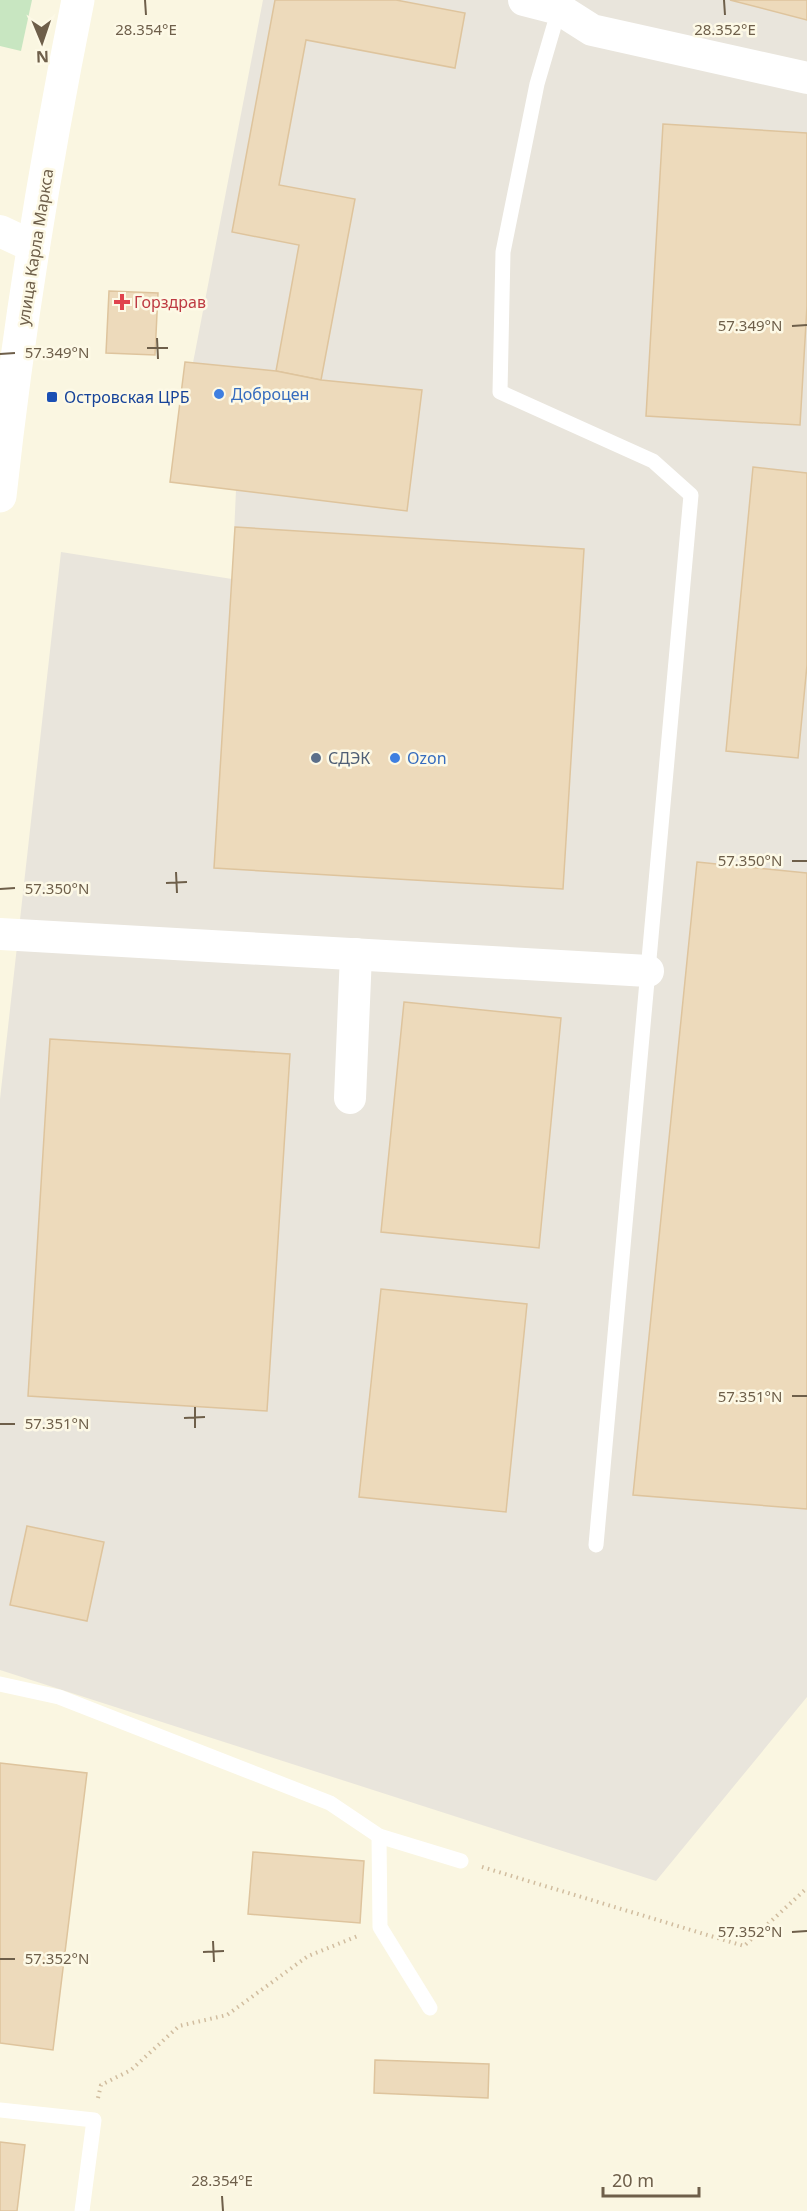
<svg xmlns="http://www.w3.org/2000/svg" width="807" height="2211" viewBox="0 0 807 2211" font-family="'Noto Sans',sans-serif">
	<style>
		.industrial { fill: #e9e5dc }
		.green { fill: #c8e6c1 }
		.building { fill: #eddabb; stroke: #dec49d; stroke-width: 1.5 }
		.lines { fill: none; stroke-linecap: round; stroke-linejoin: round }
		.path { stroke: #d1bd9f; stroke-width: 4; stroke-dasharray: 1.5 4.5; stroke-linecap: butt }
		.service { stroke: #fff; stroke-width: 15 }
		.minor { stroke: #fff; stroke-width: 32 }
		.secondary { stroke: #fff; stroke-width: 33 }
		.ticks { fill: none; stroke: #6e5f4a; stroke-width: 2 }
		.health-dot { fill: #e0444e; stroke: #fdf9e6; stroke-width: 2 }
		.shop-dot { fill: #3f7fe0; stroke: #fdf9e6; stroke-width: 2 }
		.transit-dot { fill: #1a4fb4; stroke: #fdf9e6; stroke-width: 2 }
		.service-dot { fill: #5c6f8a; stroke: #fdf9e6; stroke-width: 2 }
		.labels { text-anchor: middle; stroke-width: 5; stroke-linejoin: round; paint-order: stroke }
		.street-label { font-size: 16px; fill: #6e5f4a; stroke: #fdf9e6 }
		.health-label { font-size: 16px; fill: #be3a42; stroke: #fdf9e6; text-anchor: start }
		.shop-label { font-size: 16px; fill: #366cbe; stroke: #fdf9e6; text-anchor: start }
		.transit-label { font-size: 16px; fill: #164399; stroke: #fdf9e6; text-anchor: start }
		.service-label { font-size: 16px; fill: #4e5e75; stroke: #fdf9e6; text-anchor: start }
		.ticks-label { font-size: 15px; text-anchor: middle; fill: #6e5f4a; stroke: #fdf9e6; stroke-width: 5; stroke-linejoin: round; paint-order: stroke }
	</style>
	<rect width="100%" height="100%" fill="#faf6e1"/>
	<polygon class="industrial" points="263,0 807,0 807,1697 656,1881 0,1670 0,1099 61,552 232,579 236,490 170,482"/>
	<polygon class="green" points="0,0 32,0 21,51 0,46"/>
	<g class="building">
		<polygon points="275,0 396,0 465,13 455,68 306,40 279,185 355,199 321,380 276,371 299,245 232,232"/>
		<polygon points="730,0 807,0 807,20"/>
		<polygon points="663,124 807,133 807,306 800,425 646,416"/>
		<polygon points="109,291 158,293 155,355 106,353"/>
		<polygon points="185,362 276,371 321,380 422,390 407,511 170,482"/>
		<polygon points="753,467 807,473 807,665 798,758 726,751"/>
		<polygon points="235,527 584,549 563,889 214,868"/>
		<polygon points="697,862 807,873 807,1509 633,1495"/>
		<polygon points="404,1002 561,1018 539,1248 381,1232"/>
		<polygon points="50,1039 290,1054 267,1411 28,1396"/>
		<polygon points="381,1289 527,1304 506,1512 359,1497"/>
		<polygon points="27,1526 104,1542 87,1621 10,1605"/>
		<polygon points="0,1763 87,1773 53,2050 0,2043"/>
		<polygon points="253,1852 364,1861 360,1923 248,1914"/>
		<polygon points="375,2060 489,2064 488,2098 374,2093"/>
		<polygon points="0,2142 25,2145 17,2211 0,2211"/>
	</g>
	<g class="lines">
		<g class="path">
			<polyline points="482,1867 744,1946 807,1888"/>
			<polyline points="98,2098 101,2085 131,2070 179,2026 227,2015 308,1956 358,1936"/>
		</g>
		<g class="service">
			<polyline points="559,9 537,84 503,252 500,392 653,461 691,495 596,1545"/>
			<polyline points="0,1684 59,1697 330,1803 379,1836 461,1861"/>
			<polyline points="379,1836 380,1927 430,2008"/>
			<polyline points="0,2110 94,2120 82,2211"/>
		</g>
		<g class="minor">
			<polyline points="524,0 559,9 592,30 807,78"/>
			<polyline points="0,231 34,247"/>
			<polyline points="0,934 648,971"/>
			<polyline points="350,1098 356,954"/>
		</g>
		<path class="secondary" d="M0 496C18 330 45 164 78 0"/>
	</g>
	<path class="ticks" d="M145 0 146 15M724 0 725 15M792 326 807 325M157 338 158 359M147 348H168M0 354 15 353M792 861H807M176 872 177 893M166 883 187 882M0 889 15 888M792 1396H807M195 1407V1428M184 1418 205 1417M0 1424H15M792 1932 807 1931M213 1941 214 1962M203 1952 224 1951M0 1959H15M222 2196 223 2211"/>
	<path class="health-dot" d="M119 293h6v6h6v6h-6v6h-6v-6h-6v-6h6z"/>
	<g class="shop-dot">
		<circle cx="219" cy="394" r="6"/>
		<circle cx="395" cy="758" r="6"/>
	</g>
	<rect class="transit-dot" x="46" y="391" width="12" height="12" rx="3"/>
	<circle class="service-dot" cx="316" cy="758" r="6"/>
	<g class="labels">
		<g class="street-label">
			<text transform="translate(35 247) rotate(-81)" y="6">улица Карла Маркса</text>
		</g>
		<g class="health-label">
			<text x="134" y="308">Горздрав</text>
		</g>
		<g class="shop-label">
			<text x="231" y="400">Доброцен</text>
			<text x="407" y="764">Ozon</text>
		</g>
		<g class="transit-label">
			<text x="64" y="403">Островская ЦРБ</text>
		</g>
		<g class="service-label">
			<text x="328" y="764">СДЭК</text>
		</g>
	</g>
	<g class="ticks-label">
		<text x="146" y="35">28.354°E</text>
		<text x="725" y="35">28.352°E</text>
		<text x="750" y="331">57.349°N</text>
		<text x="57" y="358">57.349°N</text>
		<text x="750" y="866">57.350°N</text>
		<text x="57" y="894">57.350°N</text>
		<text x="750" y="1402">57.351°N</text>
		<text x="57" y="1429">57.351°N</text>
		<text x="750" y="1937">57.352°N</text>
		<text x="57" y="1964">57.352°N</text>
		<text x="222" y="2186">28.354°E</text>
	</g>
	<g transform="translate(42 42) rotate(178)" stroke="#fdf9e6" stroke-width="4.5" paint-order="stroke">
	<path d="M0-4.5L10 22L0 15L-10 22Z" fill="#6e5f4a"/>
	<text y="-9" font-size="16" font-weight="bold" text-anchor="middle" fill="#6e5f4a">N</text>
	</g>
	<path d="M603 2187v9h96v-9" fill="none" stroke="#6e5f4a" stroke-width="3"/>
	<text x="612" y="2187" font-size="18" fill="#6e5f4a" stroke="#fdf9e6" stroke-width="4.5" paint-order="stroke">20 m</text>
</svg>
